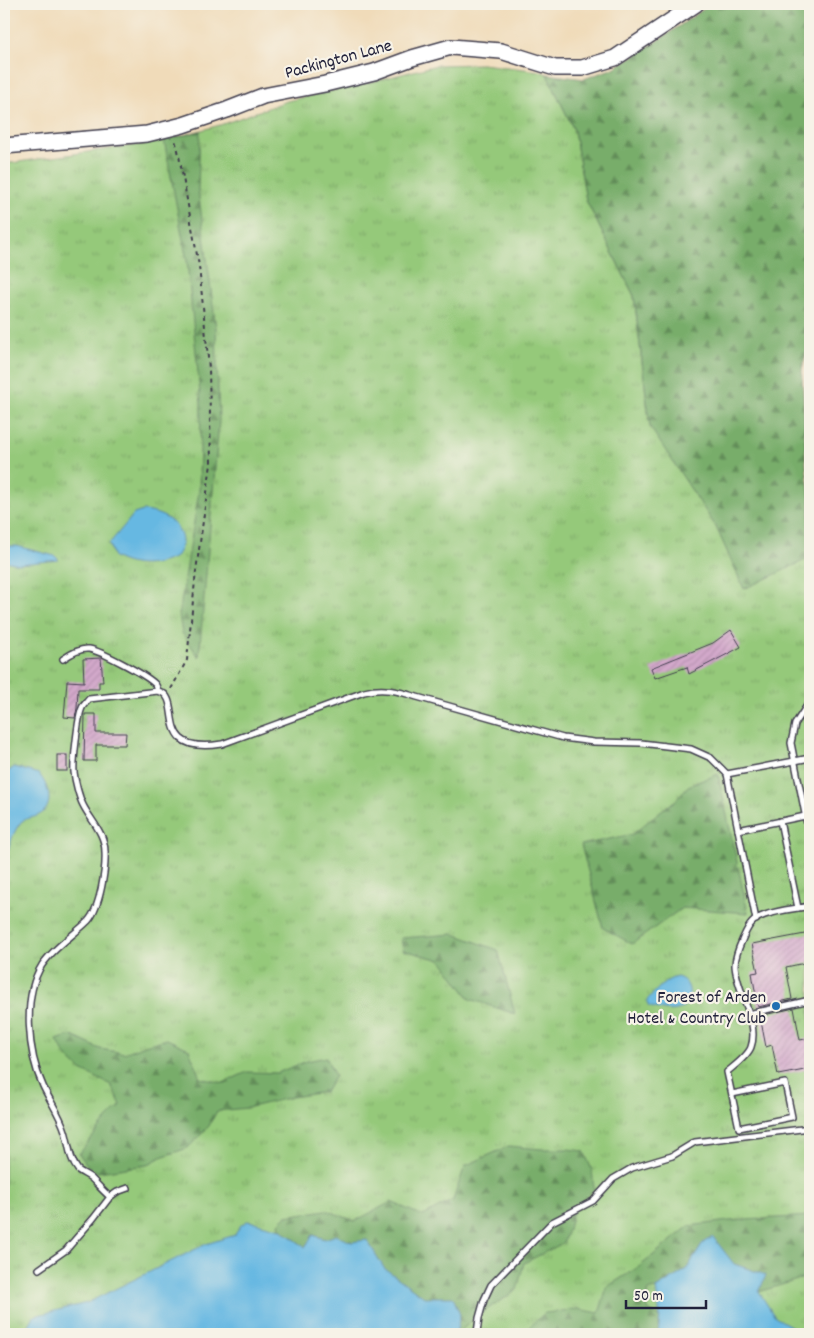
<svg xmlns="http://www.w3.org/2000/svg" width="814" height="1338" viewBox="0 0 814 1338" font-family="Dekko,sans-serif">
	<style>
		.grass { fill: url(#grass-tufts); stroke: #5c765a }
		.forest { fill: url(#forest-firs); stroke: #4d6852 }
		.water { fill: #66b8e2; stroke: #446d8e }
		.building { fill: url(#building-hatch) }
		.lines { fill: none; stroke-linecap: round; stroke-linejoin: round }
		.lane-casing { stroke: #413e4e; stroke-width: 8 }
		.secondary-casing { stroke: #413e4e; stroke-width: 18 }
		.path { stroke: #413e4e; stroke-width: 2; stroke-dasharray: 4 4; stroke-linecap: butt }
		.lane { stroke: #fff; stroke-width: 5 }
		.secondary { stroke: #fff; stroke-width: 15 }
		.poi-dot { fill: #1f6fb2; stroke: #f7f3e8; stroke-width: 2 }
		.labels { text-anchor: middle; stroke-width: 4.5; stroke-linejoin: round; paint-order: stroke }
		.street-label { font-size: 18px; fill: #22223b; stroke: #f7f3e8 }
		.poi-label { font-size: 18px; fill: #22223b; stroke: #f7f3e8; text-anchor: end }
	</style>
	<defs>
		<pattern id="grass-tufts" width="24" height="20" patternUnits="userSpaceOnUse" patternTransform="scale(1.25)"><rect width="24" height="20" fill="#95c97a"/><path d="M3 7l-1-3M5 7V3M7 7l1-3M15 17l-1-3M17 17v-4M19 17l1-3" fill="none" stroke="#80ac6a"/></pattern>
		<pattern id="forest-firs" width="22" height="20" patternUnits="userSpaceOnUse" patternTransform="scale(1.25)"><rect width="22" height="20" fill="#78ad6a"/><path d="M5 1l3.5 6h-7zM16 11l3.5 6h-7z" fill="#628c58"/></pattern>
		<pattern id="building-hatch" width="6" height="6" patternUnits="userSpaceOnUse" patternTransform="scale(1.25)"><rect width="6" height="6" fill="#d3a9cb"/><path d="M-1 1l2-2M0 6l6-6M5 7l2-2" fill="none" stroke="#b591af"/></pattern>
	</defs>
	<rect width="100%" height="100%" fill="#f7f3e8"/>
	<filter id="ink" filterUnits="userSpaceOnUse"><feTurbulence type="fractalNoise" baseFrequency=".02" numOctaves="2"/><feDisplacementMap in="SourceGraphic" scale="10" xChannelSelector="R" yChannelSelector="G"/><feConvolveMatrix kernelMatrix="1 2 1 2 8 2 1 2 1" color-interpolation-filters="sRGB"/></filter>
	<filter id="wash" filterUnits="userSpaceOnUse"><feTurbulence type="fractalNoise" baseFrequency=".0096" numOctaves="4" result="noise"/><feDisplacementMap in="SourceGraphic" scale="20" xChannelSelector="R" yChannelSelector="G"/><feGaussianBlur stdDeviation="1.12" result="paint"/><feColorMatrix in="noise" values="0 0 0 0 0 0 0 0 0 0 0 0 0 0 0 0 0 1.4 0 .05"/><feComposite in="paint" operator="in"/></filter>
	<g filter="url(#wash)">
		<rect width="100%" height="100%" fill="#f0dbb9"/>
		<polygon class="grass" points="482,64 540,71 547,74 574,130 586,200 634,296 650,427 810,551 810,1334 4,1334 4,164 158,142 220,125 287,101 371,82 437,65"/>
		<g class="forest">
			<polygon points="711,4 810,4 810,339 802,369 806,466 810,498 810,558 744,589 716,527 650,427 634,296 586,200 574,130 547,74 584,79 614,68 662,38"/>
			<polygon points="200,131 198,189 216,328 219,421 199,657 182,633 179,615 199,491 201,404 187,261 164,140"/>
			<polygon points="718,774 748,913 682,908 632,944 603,928 581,845 633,834 659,812 676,800 688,786"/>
			<polygon points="454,934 498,950 515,1014 470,999 441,960 403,950 401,938"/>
			<polygon points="70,1035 100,1049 124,1053 148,1044 167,1039 189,1049 200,1078 223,1083 247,1072 277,1073 307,1061 326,1057 335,1076 325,1092 292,1097 247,1108 217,1111 209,1126 188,1148 161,1157 147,1165 98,1172 87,1165 79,1154 106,1120 121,1105 111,1085 81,1070 65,1055 57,1040"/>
			<polygon points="509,1146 541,1149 567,1149 584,1151 592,1170 594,1189 573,1210 570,1225 563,1243 524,1263 517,1290 477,1316 457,1334 455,1334 325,1239 313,1235 305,1247 280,1229 279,1223 286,1216 326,1210 355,1221 391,1202 423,1216 453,1200 465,1166"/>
			<polygon points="810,1216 810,1276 759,1292 765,1275 734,1264 704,1242 686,1270 656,1289 647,1291 648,1310 660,1317 658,1334 521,1334 545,1313 578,1309 599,1313 607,1287 640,1266 689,1226 729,1221"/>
		</g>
		<g class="water">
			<path d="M143 511C161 512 182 523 182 543 182 548 178 553 176 557 154 567 135 568 114 557L109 544 134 514Z"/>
			<path d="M5 546H16L55 556 59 560 19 564 5 561C3 558 3 550 5 546Z"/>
			<path d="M14 767 39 774C48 785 56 806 39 815 34 818 25 818 21 822 11 834 10 848 4 861V775Z"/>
			<path d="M677 977C694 981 693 1006 677 1010 668 1012 657 1009 648 1006L647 1000C656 991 665 979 677 977Z"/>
			<polygon points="247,1221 254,1222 280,1229 305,1247 313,1235 325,1239 336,1235 351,1242 367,1240 384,1268 424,1297 453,1297 460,1315 456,1334 14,1334 29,1325 34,1316 87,1303 206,1244 235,1235 240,1226"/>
			<polygon points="713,1237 734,1264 766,1275 759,1292 775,1317 805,1334 658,1334 660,1317 656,1289 686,1270 704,1242"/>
		</g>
		<g id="blocks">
			<g class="building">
				<polygon points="731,630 741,647 689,674 687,667 655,678 651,668 713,643"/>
				<polygon points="101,658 103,682 99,682 99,689 78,689 77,708 75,718 64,717 67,681 84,682 83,659"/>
				<polygon points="85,714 96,714 96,733 126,733 125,745 96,745 96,761 84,761"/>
				<rect x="57" y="755" width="10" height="16"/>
				<polygon points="810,933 810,962 786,967 792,999 758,1007 752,973 758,972 752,944"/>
				<polygon points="794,1008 800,1040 810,1038 810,1069 778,1075 772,1045 766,1047 760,1016"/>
			</g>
		</g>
	</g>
	<g filter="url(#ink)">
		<use href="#blocks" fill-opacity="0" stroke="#413e4e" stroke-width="1"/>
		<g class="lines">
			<g class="lane-casing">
				<g id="lane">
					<path d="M63 659C70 654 80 648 89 649 101 651 146 675 155 684 157 686 157 688 158 691"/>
					<polyline points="810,701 795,724 791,743 810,839"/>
					<polyline points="727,774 756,920"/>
					<polyline points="780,821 798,908"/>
					<polyline points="738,830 810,815"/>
					<polyline points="748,1014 810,1000"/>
					<path d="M732 1094 785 1083 792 1117 739 1128 727 1072C734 1066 748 1056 751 1047 760 1022 736 991 735 965 735 955 740 945 744 936 749 925 753 919 765 915 779 910 795 909 810 906"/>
					<polyline points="110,1197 117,1192 128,1188"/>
					<path d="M39 1269 66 1250 93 1219 110 1197C103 1191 97 1184 91 1178 87 1175 82 1173 78 1170 69 1159 69 1143 65 1131 60 1115 50 1101 43 1086 28 1054 22 997 42 965 54 947 73 936 88 921 100 908 106 869 105 852 105 833 91 821 83 805 79 797 75 781 74 772 73 763 78 716 82 708 83 705 87 702 89 699L158 691C186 697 149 756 222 744L364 692C383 687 398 691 417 697L563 738 594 742 641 743 691 749 711 758 727 774 810 758"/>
					<polyline points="476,1334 477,1333 479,1318 484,1300 491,1285 552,1222 593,1201 613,1179 632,1168 672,1156 695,1142 810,1128"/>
				</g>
			</g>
			<g class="secondary-casing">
				<polyline id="secondary" points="4,146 147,134 183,125 227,110 263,96 325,84 374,72 412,58 451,47 501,51 555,68 582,68 615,58 696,4"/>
			</g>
			<polyline class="path" points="171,689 187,660 196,571 211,464 209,368 199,266 178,150 175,140"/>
			<use href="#lane" class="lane"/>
			<use href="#secondary" class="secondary"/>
		</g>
	</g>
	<circle class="poi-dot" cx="776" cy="1006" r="5"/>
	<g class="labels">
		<g class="street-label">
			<text transform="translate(338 58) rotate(-15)" y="6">Packington Lane</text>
		</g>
		<g class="poi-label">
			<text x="766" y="1002">Forest of Arden<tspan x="766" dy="21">Hotel &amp; Country Club</tspan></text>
		</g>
	</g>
	<rect width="814" height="1338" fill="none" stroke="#f7f3e8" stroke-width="20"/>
	<path d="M626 1300v8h80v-8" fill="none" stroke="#22223b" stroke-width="2.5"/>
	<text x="634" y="1300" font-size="15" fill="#22223b" stroke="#f7f3e8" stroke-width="4" paint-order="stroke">50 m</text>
</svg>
